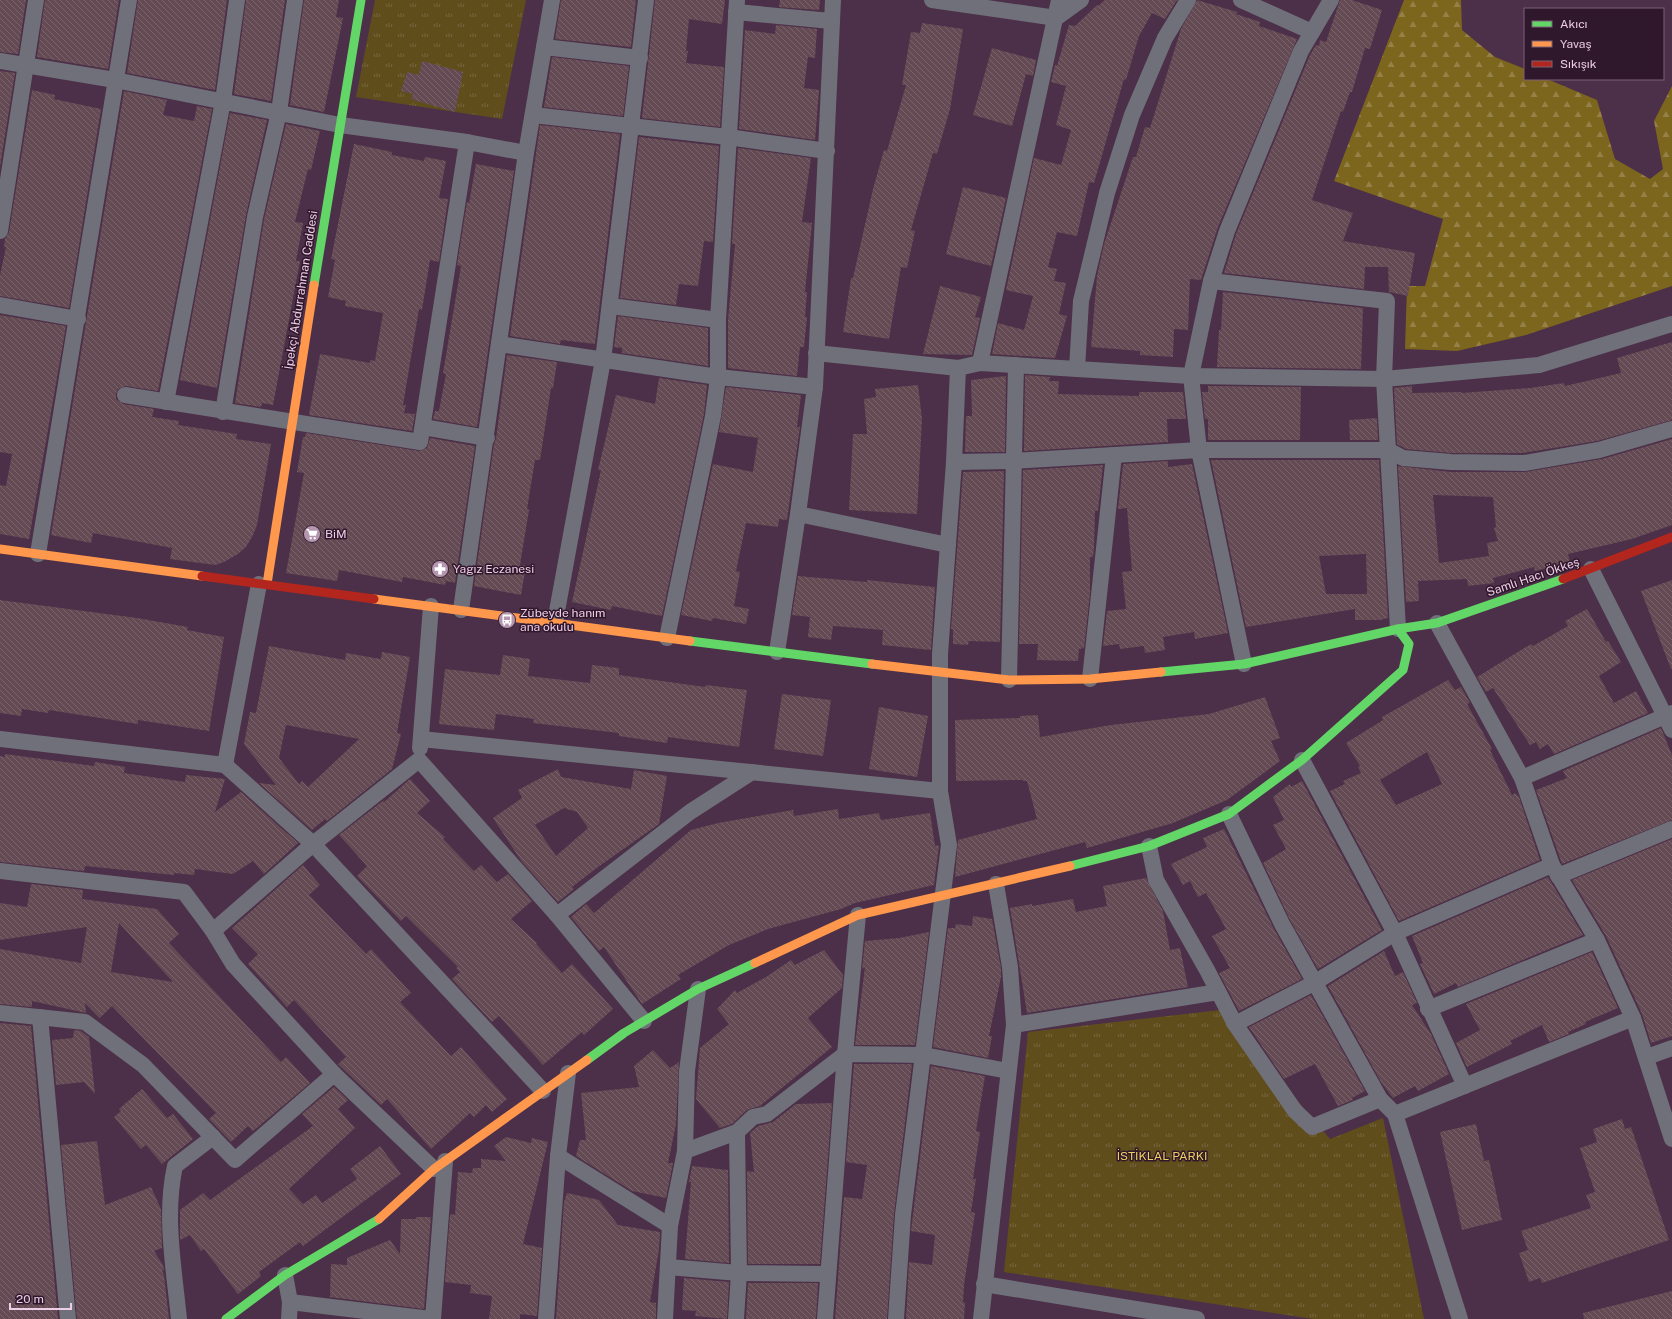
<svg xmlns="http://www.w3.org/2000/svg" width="1672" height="1319" viewBox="0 0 1672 1319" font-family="'Public Sans',sans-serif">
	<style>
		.forest { fill: url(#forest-firs) }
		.park { fill: url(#park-tufts) }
		.building { fill: url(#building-back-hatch); fill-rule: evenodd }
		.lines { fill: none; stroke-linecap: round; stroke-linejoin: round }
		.street { stroke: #6f707a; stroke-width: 16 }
		.fast { stroke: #63d668; stroke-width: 9 }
		.slow { stroke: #ff974d; stroke-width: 9 }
		.jam { stroke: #b3261e; stroke-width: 9 }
		.labels { text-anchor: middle; stroke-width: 3; stroke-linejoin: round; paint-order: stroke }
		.street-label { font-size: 12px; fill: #eecde6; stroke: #30182c }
		.poi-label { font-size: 12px; fill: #eecde6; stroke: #30182c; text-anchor: start }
		.park-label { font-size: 12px; fill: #eed061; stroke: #30182c }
	</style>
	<defs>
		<pattern id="forest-firs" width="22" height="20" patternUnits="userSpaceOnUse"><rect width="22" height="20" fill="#7c651c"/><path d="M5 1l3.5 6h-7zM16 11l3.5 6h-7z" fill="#958148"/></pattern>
		<pattern id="park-tufts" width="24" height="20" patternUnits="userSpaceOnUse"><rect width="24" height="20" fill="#5f4e1c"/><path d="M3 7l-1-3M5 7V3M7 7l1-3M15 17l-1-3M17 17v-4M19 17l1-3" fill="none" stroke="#76663d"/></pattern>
		<pattern id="building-back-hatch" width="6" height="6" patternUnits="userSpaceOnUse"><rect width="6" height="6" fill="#644a53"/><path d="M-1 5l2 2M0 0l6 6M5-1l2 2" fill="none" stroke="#7a636c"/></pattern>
	</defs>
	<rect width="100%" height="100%" fill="#4c2f48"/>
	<polygon class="forest" points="1404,0 1461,0 1462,30 1495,57 1525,69 1525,79 1547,79 1597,100 1615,159 1650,179 1663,169 1654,121 1672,86 1672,286 1526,335 1457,351 1405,349 1407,286 1425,286 1443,219 1334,181"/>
	<g class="park">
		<polygon points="375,0 526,0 502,119 356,97"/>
		<polygon points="1220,1010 1330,1139 1383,1118 1424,1319 1313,1319 1004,1272 1028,1032"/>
	</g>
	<g class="building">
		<polygon points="0,0 26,0 18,54 0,52"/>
		<polygon points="45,0 119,0 108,69 37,57"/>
		<polygon points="138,0 227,0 215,90 127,73"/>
		<polygon points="246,0 285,0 271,101 234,94"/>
		<polygon points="304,0 339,0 336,17 343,18 324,112 290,105"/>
		<polygon points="561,0 636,0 631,47 555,39"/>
		<polygon points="655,0 725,0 722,24 689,19 686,51 688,51 686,63 724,67 720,127 642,118"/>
		<polygon points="780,0 820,0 819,10 779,7"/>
		<polygon points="1105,0 1177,0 1165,19 1152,13 1139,36 1126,80 1124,79 1094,183 1089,182 1077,236 1057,232 1048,267 1057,269 1054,281 1066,283 1059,314 1067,316 1055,358 992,354 998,323 1024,330 1033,296 1006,290 1034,158 1061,165 1071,130 1056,125 1066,86 1051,82 1055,65 1057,66 1069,25 1075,26 1097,5 1098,6"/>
		<polygon points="1197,0 1237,12 1236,14 1260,22 1259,26 1297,39 1218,227 1201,280 1190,279 1188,330 1174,329 1173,357 1140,355 1140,351 1091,347 1097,276 1104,244 1133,157 1136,157 1145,127 1150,128 1181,29"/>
		<polygon points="1340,0 1352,0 1382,10 1370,49 1365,48 1352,92 1350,92 1343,112 1341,111 1312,200 1353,213 1343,241 1415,253 1408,296 1389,292 1388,267 1365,267 1364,289 1224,273 1236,234 1310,55 1316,45 1319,46 1320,40 1326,42"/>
		<polygon points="922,23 963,29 950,109 937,154 933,153 911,230 915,231 907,268 901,267 889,339 843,332 851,278 853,278 873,189 884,150 887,151 906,85 902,85 911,32 920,33"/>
		<polygon points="776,25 817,29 815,58 808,57 804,88 819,90 815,140 739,129 745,30 775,34"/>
		<polygon points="992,48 1036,60 1033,76 1026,74 1012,126 973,115"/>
		<polygon points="552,57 629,66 623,116 544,107"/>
		<polygon points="422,61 463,72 455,112 411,99 413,94 401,91 407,72 419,75"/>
		<polygon points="0,71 15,73 0,167"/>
		<polygon points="32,90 55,95 54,99 101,109 69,308 0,296 0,275 6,247 4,247 5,239 9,232"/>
		<polygon points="124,91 167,100 163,115 194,121 197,106 212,109 158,391 126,386 118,389 116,394 116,399 123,404 154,409 152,417 179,421 178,425 237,434 236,439 271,444 257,525 253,535 246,547 238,554 224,562 215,565 170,559 172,548 93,533 91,543 51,535"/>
		<polygon points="230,113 267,120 246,215 217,388 180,380"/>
		<polygon points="286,124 320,131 311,170 308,169 295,222 303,223 296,261 300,261 273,405 262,403 261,407 235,403 264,219"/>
		<polygon points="540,125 620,134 595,344 561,340 560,344 510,336"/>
		<polygon points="639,137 719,146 713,242 704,241 698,286 679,284 676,305 620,298"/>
		<polygon points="354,144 392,152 392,155 424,161 425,157 446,161 439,198 448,199 439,262 430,260 422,310 419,309 403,405 406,405 404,413 415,414 412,431 309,415 320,354 370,363 370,360 375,361 383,313 345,306 346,301 328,297 335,260 331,259"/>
		<polygon points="738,148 811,158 802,222 812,223 805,292 807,292 805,317 807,317 804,347 800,347 797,376 728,368 728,320 735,244 732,244"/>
		<polygon points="476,164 514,171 477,427 433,419 435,411 439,411 446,374 443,373 461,266 457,265 467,202 469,203"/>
		<polygon points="963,187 1006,198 991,266 946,254"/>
		<polygon points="940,286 981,297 975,317 980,318 972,355 923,354"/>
		<polygon points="1223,292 1363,308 1361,369 1217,367 1219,330 1221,330"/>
		<polygon points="0,315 66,326 29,539 0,534 0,485 6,486 12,454 0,452"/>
		<polygon points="618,316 708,328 708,366 622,353 622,348 614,347"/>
		<polygon points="1672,342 1672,420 1597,441 1523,453 1451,453 1406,449 1397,444 1394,388 1412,386 1412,393 1461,392 1461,393 1530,388 1564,383 1565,386 1621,373 1617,358"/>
		<polygon points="507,355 557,362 553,388 551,388 540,460 535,460 527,509 529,510 520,565 526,566 521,595 474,586 494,444 496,439"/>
		<polygon points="1025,375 1050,377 1049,381 1059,381 1058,394 1139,396 1139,392 1183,392 1186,419 1167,419 1168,442 1024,451"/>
		<polygon points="1006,376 1005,452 965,452 966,416 972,416 971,380"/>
		<polygon points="659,378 707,385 704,414 662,616 612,606 611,610 572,602 601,470 598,470 616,395 655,404"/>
		<polygon points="918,385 922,419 917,514 849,510 853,434 867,434 864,399 876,397 875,389"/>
		<polygon points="1208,386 1301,387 1300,440 1208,440 1208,419 1205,419 1202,392 1208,392"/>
		<polygon points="726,387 801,395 797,427 800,427 787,520 779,519 778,527 746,523 736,571 740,572 734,606 749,609 746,624 713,618 712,621 681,615 713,464 753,472 758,438 719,432"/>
		<polygon points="1377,418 1378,440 1350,440 1349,420"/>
		<polygon points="306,433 419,451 427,448 430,438 475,446 455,583 446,581 445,585 403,577 402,582 339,570 337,581 286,573 304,473 297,472 303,437 305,437"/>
		<path d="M1672 439V525L1632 539 1568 554 1570 562 1535 571 1534 567 1493 578 1494 583 1468 586 1467 579 1418 581 1419 601 1406 602 1398 466 1451 472H1525L1602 459ZM1433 495 1493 497 1496 527 1494 528 1498 541 1487 543 1489 556 1439 563Z"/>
		<path d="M1211 460H1379L1388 618 1380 620H1355V609L1246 627ZM1366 554 1367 594H1326L1319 556Z"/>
		<polygon points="1168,461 1168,467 1192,464 1228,633 1195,639 1194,632 1163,637 1165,650 1145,653 1144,646 1120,649 1119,644 1103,646 1107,611 1126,609 1122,572 1132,571 1127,508 1118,509 1123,464"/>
		<polygon points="1103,465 1098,511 1095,511 1094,548 1093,557 1090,557 1090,594 1084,648 1079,649 1078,661 1037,660 1038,644 1019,644 1023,470"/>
		<polygon points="1004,471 1000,642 969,641 968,645 953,644 953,629 951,629 963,472"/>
		<polygon points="798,576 867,582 867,580 935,587 931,650 882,645 883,630 833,626 831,640 808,637 810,617 792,615"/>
		<polygon points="1672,580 1672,669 1671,669 1641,591"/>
		<polygon points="0,600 137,618 188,627 187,630 224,637 209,731 138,720 138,724 49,710 48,713 22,709 21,716 0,713"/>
		<polygon points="1587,609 1606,642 1608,641 1621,662 1599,676 1614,703 1636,691 1648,713 1554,754 1548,744 1540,749 1536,742 1530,745 1493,688 1486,692 1477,677 1531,644 1533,646 1568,626 1565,621"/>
		<path d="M269 646 345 660 346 653 381 659 382 652 410 657 397 733 401 734 392 769 327 821 325 819 312 830 259 783 276 785 244 744 250 712 256 713ZM286 725 359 739 308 787 302 781 299 784 279 758Z"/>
		<polygon points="503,655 530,659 528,676 590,683 592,665 619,668 619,675 705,687 706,685 747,690 739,747 668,737 667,743 619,736 619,733 533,723 534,719 496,714 494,730 439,724 445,669 500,675"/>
		<path d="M1448 680 1455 690 1461 687 1470 703 1467 704 1492 749 1490 750 1512 795 1515 793 1519 797 1540 860 1399 921 1330 791 1345 784 1343 781 1361 773 1358 767 1360 766 1346 743 1383 720 1382 717ZM1427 752 1442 784 1396 805 1380 780Z"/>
		<polygon points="782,694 831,700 823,756 774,749"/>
		<polygon points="1265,697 1280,738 1271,741 1280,761 1227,800 1173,823 1087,848 1085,842 955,877 958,840 1037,819 1027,781 1023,781 1023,780 956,781 955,720 1020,718 1020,716 1038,715 1040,737 1111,725 1209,714"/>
		<polygon points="879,707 928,716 917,777 869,769"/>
		<polygon points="1661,728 1672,755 1672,820 1562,864 1536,790 1567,778 1563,771"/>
		<polygon points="5,754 94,766 95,762 125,767 124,773 185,782 186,775 225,779 215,812 241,792 298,843 264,874 253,861 233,874 195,869 194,875 174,873 174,875 85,866 84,871 0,862 0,756 5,757"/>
		<path d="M558 769 561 777 631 789 634 770 667 776 659 824 598 867 572 887 574 889 558 902 522 862 493 818 522 798 518 790ZM564 808 577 812 588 828 556 856 535 825Z"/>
		<polygon points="410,779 430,801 417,813 445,837 443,839 474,871 481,865 497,882 508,874 532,901 511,919 537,943 536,944 562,973 572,964 613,1009 584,1035 582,1032 543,1065 499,1016 492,1022 452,979 460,972 456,968 458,967 406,916 401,921 357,876 367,866 339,835 384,800 383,803"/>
		<polygon points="1302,781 1382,930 1318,969 1290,920 1263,863 1286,849 1273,825 1284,820 1273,797 1290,784 1291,787"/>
		<polygon points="838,809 839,819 879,813 881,820 930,813 935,846 939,845 934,885 855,903 841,909 768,929 729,945 678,975 681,979 642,1004 604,947 599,951 571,917 586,904 594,913 691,830 718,823 793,810 794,816"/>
		<polygon points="1224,829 1274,929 1302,979 1239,1011 1219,973 1230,968 1212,936 1226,929 1206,893 1198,897 1190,881 1183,885 1171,864 1207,847 1203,838"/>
		<polygon points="1672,839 1672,1036 1651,1043 1642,1014 1606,936 1572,880"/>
		<polygon points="303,865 320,885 309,895 366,954 371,949 411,993 400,1002 451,1056 461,1047 507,1099 492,1112 486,1105 474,1117 470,1113 431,1149 387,1099 381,1105 338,1064 346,1057 294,1000 287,1007 248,964 258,954 232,928"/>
		<polygon points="1548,877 1583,935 1458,987 1456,983 1434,994 1420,964 1423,963 1412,936"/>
		<polygon points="1146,878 1163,911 1170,950 1180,948 1188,987 1027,1013 1010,908 1032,904 1032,906 1073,899 1076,912 1107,906 1103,886"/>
		<path d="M31 884 83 890 82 899 157 909 179 934 169 943 281 1062 286 1057 310 1083 253 1131 248 1126 231 1142 209 1119 216 1113 112 1006 100 1018 85 1003 86 1013 32 1001V1007L0 1004V949L81 963 87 927 0 940V903L27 907ZM119 923 173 982 111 972Z"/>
		<polygon points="973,916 992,919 1001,968 1001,977 989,1036 992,1036 988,1058 933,1047 948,928 955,928 956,924 972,926"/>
		<polygon points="929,932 915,1045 855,1045 865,967 862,969 865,941 899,938"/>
		<polygon points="824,950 843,975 842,988 808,1018 832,1047 761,1105 763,1105 747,1110 732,1124 720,1128 696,1099 700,1048 729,1024 717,1009 735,990 737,993 766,977 791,960 795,965"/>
		<polygon points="1384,951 1395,976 1403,972 1417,1003 1412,1005 1431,1034 1449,1074 1418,1091 1415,1086 1393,1098 1381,1082 1328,986"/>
		<polygon points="1592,952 1618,1008 1585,1022 1586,1024 1568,1032 1569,1034 1549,1042 1542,1025 1510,1041 1512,1044 1467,1067 1456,1043 1480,1030 1466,1004"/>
		<polygon points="1311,995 1365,1091 1352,1098 1353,1100 1338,1106 1315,1064 1284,1079 1249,1027"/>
		<polygon points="0,1023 31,1026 58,1319 0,1319"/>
		<polygon points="74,1030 81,1031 89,1037 95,1094 84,1082 56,1085 52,1040 73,1038"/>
		<polygon points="653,1050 670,1068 679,1062 676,1124 668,1163 673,1163 666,1198 632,1191 576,1156 580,1140 586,1140 581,1093 639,1087 634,1066"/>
		<polygon points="854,1064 912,1064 894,1214 887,1319 835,1319 844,1197 862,1199 867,1165 846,1162"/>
		<polygon points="931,1066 985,1076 976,1131 980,1132 973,1179 976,1179 971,1212 975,1213 964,1285 963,1302 965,1303 964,1319 906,1319 909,1262 932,1265 935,1235 911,1231"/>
		<polygon points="334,1087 348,1100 338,1109 355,1128 289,1189 303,1204 316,1195 322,1203 357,1179 350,1169 380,1146 401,1174 303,1246 300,1242 259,1272 261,1276 238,1294 204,1249 201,1251 190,1235 180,1240 180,1210 203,1193 210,1200 313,1126 302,1114"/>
		<polygon points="142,1089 167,1118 173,1114 193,1139 162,1164 146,1145 141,1149 114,1117 121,1111 119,1109"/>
		<polygon points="832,1103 820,1264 748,1264 747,1171 754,1172 750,1133 758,1126 773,1122 796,1104"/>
		<polygon points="1622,1119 1625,1129 1631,1127 1669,1240 1542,1283 1540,1278 1529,1282 1519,1253 1528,1250 1521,1231 1591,1208 1586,1195 1595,1192 1580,1148 1597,1142 1593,1129"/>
		<polygon points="1476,1124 1484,1161 1489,1160 1502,1220 1462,1230 1440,1132"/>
		<polygon points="506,1137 531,1143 532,1138 548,1142 523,1244 542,1248 537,1316 520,1314 520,1319 489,1319 492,1296 470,1293 471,1285 445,1282 450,1214 455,1215 458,1172 472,1173 473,1168 481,1168 481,1159 506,1161 494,1146"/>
		<polygon points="97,1141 105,1205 151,1187 161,1209 162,1248 154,1251 163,1265 164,1270 162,1271 164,1275 169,1319 77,1319 61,1145"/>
		<polygon points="692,1166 728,1170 729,1263 685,1259 691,1182 689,1182"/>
		<polygon points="567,1193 599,1200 618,1225 660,1232 659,1249 650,1302 656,1303 656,1319 556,1319 564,1202"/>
		<polygon points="416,1217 431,1217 424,1309 330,1297 331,1264 347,1265 347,1258 390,1240 400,1254 401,1219 416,1219"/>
		<polygon points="684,1278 729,1282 727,1319 695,1316 696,1311 682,1310"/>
		<polygon points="748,1283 818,1283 816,1319 746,1319"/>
		<polygon points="1672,1291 1672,1319 1584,1319 1583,1313"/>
	</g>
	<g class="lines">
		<g class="street">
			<polyline points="833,0 815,387 798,514 948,545"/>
			<polyline points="932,0 1056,18 1081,0"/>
			<polyline points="1241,0 1312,32"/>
			<polyline points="736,12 831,21"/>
			<polyline points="544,47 640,58"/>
			<polyline points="0,61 115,80 340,125 467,142 526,153"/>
			<polyline points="533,115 728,137 827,151"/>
			<polyline points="0,231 36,0"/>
			<polyline points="1211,281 1387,301 1384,379 1398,629"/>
			<polyline points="0,305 78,319"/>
			<polyline points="611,306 718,320"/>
			<polyline points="499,344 718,377 815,387"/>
			<polyline points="816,353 958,368 980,363 1191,376 1384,379 1539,365 1672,324"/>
			<polyline points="980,363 1059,0"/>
			<polyline points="1077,369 1081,301 1107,193 1132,115 1165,38 1188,0"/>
			<polyline points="125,395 420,442 467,142"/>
			<polyline points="166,402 223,101 237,0"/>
			<polyline points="223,412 255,217 279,112 295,0"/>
			<polyline points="423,427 487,438"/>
			<polyline points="954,462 1013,461 1199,450 1388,450 1403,458 1451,462 1524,463 1599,450 1672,429"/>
			<polyline points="38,554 129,0"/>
			<polyline points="1591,569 1672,730"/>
			<polyline points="461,610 526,153 552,0"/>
			<polyline points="555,622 603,360 646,0"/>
			<polyline points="1437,623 1522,778 1552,865 1597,940 1633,1018 1672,1139"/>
			<polyline points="667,638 713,416 718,377 718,320 737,0"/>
			<polyline points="777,652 798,514"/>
			<polyline points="1244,664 1199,450 1191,376 1211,281 1227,231 1301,51 1331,0"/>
			<polyline points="1090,679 1114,455"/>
			<polyline points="1009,680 1016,365"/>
			<polyline points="0,739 225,765 313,844 543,1091"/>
			<polyline points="421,739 940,791 940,654 954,462 958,368"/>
			<polyline points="420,748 431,606"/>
			<polyline points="1302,760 1395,933 1465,1086"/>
			<polyline points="225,765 259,584"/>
			<polyline points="1522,778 1672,713"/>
			<polyline points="1229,814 1282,924 1380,1099 1395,1114 1460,1319"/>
			<polyline points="1149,846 1156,880 1207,970 1235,1024 1295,1111 1312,1127 1380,1099"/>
			<polyline points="0,871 184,892 213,931 233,964 334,1074 434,1169"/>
			<polyline points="1558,876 1672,829"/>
			<polyline points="557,915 690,812 752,772"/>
			<polyline points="213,931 313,844 419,760 557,915 644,1021"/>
			<polyline points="1428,1009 1597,940"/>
			<polyline points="0,1013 85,1022 143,1065 235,1160 334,1074"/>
			<polyline points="40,1017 68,1319"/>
			<polyline points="1235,1024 1314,983 1395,933 1552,865"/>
			<polyline points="1014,1025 1218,992"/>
			<polyline points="1647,1057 1672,1048"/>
			<polyline points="1395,1114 1633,1018"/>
			<polyline points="685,1151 737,1132 753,1117 767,1114 845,1054 924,1055 1008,1071"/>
			<polyline points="558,1156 670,1226"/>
			<polyline points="668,1267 739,1273 828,1274"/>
			<polyline points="285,1275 290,1302 289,1319"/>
			<polyline points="984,1284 1197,1319"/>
			<polyline points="290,1302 431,1319"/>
			<path d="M179 1319C174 1269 164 1215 175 1166L213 1137"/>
			<polyline points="433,1319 445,1161"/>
			<polyline points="546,1319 558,1156 568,1073"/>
			<polyline points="665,1319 670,1226 685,1151 687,1071 698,989"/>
			<polyline points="736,1319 739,1273 737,1132"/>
			<polyline points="825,1319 845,1054 858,915"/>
			<polyline points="896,1319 903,1215 949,845 940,791"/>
			<polyline points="981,1319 1014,1025 1010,967 996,884"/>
		</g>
		<g class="fast">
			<polyline points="314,285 361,0"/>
			<polyline points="690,641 872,664"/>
			<polyline points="1161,672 1244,664 1398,629 1437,623 1563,579"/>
			<polyline points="1070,866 1149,846 1229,814 1302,760 1403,670 1409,644 1398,629"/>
			<polyline points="587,1060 624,1033 698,989 755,963"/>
			<polyline points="226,1319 285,1275 379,1219"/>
		</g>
		<g class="slow">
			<polyline points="0,549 202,576"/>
			<polyline points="267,584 314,285"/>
			<polyline points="374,599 690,641"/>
			<polyline points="872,664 1009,680 1090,679 1161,672"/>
			<polyline points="755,963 858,915 1070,866"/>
			<polyline points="379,1219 434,1169 587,1060"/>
		</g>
		<g class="jam">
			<polyline points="202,576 374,599"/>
			<polyline points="1563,579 1672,537"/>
		</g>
	</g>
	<defs>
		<g id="supermarket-disc" transform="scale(0.9)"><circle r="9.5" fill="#b596af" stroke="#30182c"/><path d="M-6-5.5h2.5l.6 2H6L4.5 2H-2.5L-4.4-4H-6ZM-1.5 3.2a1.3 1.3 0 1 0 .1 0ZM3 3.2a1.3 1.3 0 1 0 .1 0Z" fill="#fff"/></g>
		<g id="pharmacy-disc" transform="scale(0.9)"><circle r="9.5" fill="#b596af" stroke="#30182c"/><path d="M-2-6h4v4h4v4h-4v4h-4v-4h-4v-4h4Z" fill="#fff"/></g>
		<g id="bus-disc" transform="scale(0.9)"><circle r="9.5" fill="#b596af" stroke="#30182c"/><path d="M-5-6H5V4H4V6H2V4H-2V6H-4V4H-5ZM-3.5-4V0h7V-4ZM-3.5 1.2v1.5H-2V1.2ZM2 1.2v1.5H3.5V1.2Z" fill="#fff"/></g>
	</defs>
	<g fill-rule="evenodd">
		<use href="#supermarket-disc" x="312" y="534"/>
		<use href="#pharmacy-disc" x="440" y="569"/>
		<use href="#bus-disc" x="507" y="620"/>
	</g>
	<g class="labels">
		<g class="street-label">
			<text transform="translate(301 290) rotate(-81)" y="4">İpekçi Abdurrahman Caddesi</text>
			<text transform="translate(1533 577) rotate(-19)" y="4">Samlı Hacı Ökkeş</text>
		</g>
		<g class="poi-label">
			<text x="325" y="538">BiM</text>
			<text x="453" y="573">Yagız Eczanesi</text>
			<text x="520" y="617">Zübeyde hanım<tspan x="520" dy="14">ana okulu</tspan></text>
		</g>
		<g class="park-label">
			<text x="1162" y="1160">İSTİKLAL PARKI</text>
		</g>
	</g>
	<rect x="1524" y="8" width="140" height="72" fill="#30182c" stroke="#7c6076"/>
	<rect x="1532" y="21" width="20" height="6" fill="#63d668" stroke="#7c6076"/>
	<text x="1560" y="28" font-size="12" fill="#eecde6">Akıcı</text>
	<rect x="1532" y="41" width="20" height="6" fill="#ff974d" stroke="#7c6076"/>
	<text x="1560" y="48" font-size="12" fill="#eecde6">Yavaş</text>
	<rect x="1532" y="61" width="20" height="6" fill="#b3261e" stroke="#7c6076"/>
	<text x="1560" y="68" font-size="12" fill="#eecde6">Sıkışık</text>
	<path d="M10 1303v6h61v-6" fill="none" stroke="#eecde6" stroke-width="2"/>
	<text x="16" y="1303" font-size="12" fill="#eecde6" stroke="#30182c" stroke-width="3" paint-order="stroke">20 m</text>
</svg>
